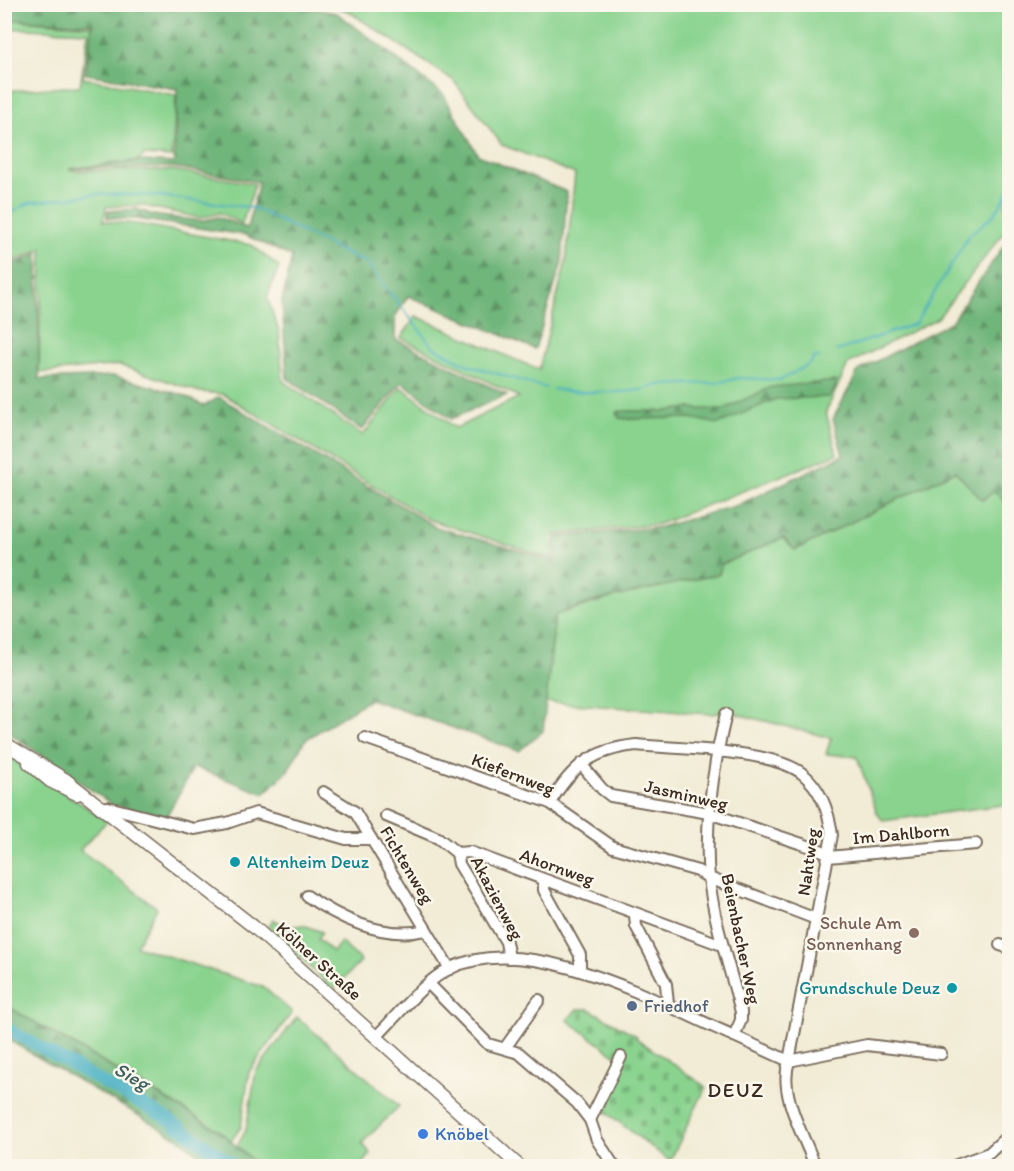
<svg xmlns="http://www.w3.org/2000/svg" width="1014" height="1171" viewBox="0 0 1014 1171" font-family="Itim,sans-serif">
	<style>
		.green { fill: #8ad38f; stroke: #627e56; stroke-width: 1.5 }
		.forest { fill: url(#forest-firs); stroke: #55704c; stroke-width: 1.5 }
		.cemetery { fill: url(#cemetery-stones); stroke: #627e56; stroke-width: 1.5 }
		.lines { fill: none; stroke-linecap: round; stroke-linejoin: round }
		.stream { stroke: #43aec2; stroke-width: 2 }
		.river { stroke: #43aec2; stroke-width: 12 }
		.minor-casing { stroke: #7b6e5e; stroke-width: 14 }
		.major-casing { stroke: #7b6e5e; stroke-width: 15 }
		.minor { stroke: #fff; stroke-width: 10 }
		.major { stroke: #fff; stroke-width: 12 }
		.culture-dot { fill: #0f9aa8; stroke: #fbf7ec; stroke-width: 2 }
		.education-dot { fill: #8d6e63; stroke: #fbf7ec; stroke-width: 2 }
		.service-dot { fill: #5c6f8a; stroke: #fbf7ec; stroke-width: 2 }
		.shop-dot { fill: #3f7fe0; stroke: #fbf7ec; stroke-width: 2 }
		.labels { text-anchor: middle; stroke-width: 5; stroke-linejoin: round; paint-order: stroke }
		.street-label { font-size: 18px; fill: #3b2a1e; stroke: #fbf7ec }
		.culture-label { font-size: 18px; fill: #0d838f; stroke: #fbf7ec; text-anchor: start }
		.education-label { font-size: 18px; fill: #785e54; stroke: #fbf7ec; text-anchor: end }
		.service-label { font-size: 18px; fill: #4e5e75; stroke: #fbf7ec; text-anchor: start }
		.shop-label { font-size: 18px; fill: #366cbe; stroke: #fbf7ec; text-anchor: start }
		.water-label { font-size: 20px; font-style: italic; fill: #3e5f60; stroke: #fbf7ec }
		.quarter-label { font-size: 21px; letter-spacing: 1.5px; fill: #3b2a1e; stroke: #fbf7ec }
	</style>
	<defs>
		<pattern id="forest-firs" width="22" height="20" patternUnits="userSpaceOnUse" patternTransform="scale(1.5)"><rect width="22" height="20" fill="#6fb57a"/><path d="M5 1l3.5 6h-7zM16 11l3.5 6h-7z" fill="#5c9363"/></pattern>
		<pattern id="cemetery-stones" width="16" height="16" patternUnits="userSpaceOnUse" patternTransform="scale(1.5)"><rect width="16" height="16" fill="#8ad38f"/><path d="M2 7V4a2 2 0 0 1 4 0v3zM10 15v-3a2 2 0 0 1 4 0v3z" fill="#78b57b"/></pattern>
	</defs>
	<rect width="100%" height="100%" fill="#fbf7ec"/>
	<filter id="ink" filterUnits="userSpaceOnUse"><feTurbulence type="fractalNoise" baseFrequency=".0167" numOctaves="2"/><feDisplacementMap in="SourceGraphic" scale="12" xChannelSelector="R" yChannelSelector="G"/><feConvolveMatrix kernelMatrix="1 2 1 2 8 2 1 2 1" color-interpolation-filters="sRGB"/></filter>
	<filter id="wash" filterUnits="userSpaceOnUse"><feTurbulence type="fractalNoise" baseFrequency=".008" numOctaves="4" result="noise"/><feDisplacementMap in="SourceGraphic" scale="24" xChannelSelector="R" yChannelSelector="G"/><feGaussianBlur stdDeviation="1.35" result="paint"/><feColorMatrix in="noise" values="0 0 0 0 0 0 0 0 0 0 0 0 0 0 0 0 0 1.4 0 .05"/><feComposite in="paint" operator="in"/></filter>
	<g filter="url(#wash)">
		<rect width="100%" height="100%" fill="#f2ecd6"/>
		<g class="green">
			<polygon points="797,4 800,8 805,4 1009,5 1010,183 1005,206 1009,209 1009,226 938,318 848,364 826,412 837,454 659,524 553,535 552,559 430,520 223,394 200,392 119,365 39,373 42,249 5,264 5,91 80,86 88,32 5,28 5,19 92,26 83,78 176,95 172,157 144,155 139,160 69,169 76,171 173,170 255,184 242,224 220,213 200,218 140,205 106,207 103,221 137,224 252,245 279,267 267,297 279,332 283,381 363,435 401,387 456,428 519,397 401,338 416,316 539,370 566,261 575,174 502,145 453,80 348,11 329,5"/>
			<polygon points="955,471 982,500 995,491 1009,506 1009,804 883,821 877,813 857,757 826,754 831,738 729,712 710,714 546,702 555,615 722,564 783,538 795,550"/>
			<polygon points="8,756 107,821 80,850 157,908 136,946 263,987 292,1012 249,1072 241,1127 231,1141 220,1131 163,1097 5,1005 4,762"/>
			<polygon points="273,919 286,927 303,925 322,932 318,939 333,952 341,942 361,961 333,990 269,926"/>
			<polygon points="297,1017 399,1106 362,1143 371,1154 361,1166 258,1166 237,1146 246,1130 256,1071"/>
		</g>
		<g class="forest">
			<polygon points="290,4 337,13 443,94 478,155 567,192 562,262 535,349 408,296 395,317 395,339 507,395 451,419 402,382 362,430 287,378 282,302 292,257 245,235 137,219 107,218 107,211 137,209 153,215 201,221 218,217 247,228 259,182 173,167 69,169 143,161 174,163 177,89 86,74 93,24 4,19 5,4"/>
			<polygon points="1009,238 1009,506 995,491 982,500 955,471 795,550 783,538 722,564 719,574 592,602 555,615 543,731 519,751 370,699 305,740 287,772 264,794 194,767 166,817 113,805 5,730 5,267 38,253 39,379 114,376 183,395 204,406 219,397 436,527 554,561 556,537 661,527 738,505 843,455 833,419 858,371 951,322"/>
			<polygon points="836,381 835,389 829,397 776,399 718,424 690,418 628,419 619,418 616,414 619,411 666,411 688,408 722,410 771,387"/>
			<polygon points="5,1005 220,1131 258,1166 213,1166 181,1140 5,1038"/>
		</g>
		<polygon class="cemetery" points="578,1009 589,1009 637,1036 636,1038 706,1087 670,1161 599,1107 623,1061 567,1020"/>
		<g class="lines">
			<g class="stream">
				<polyline points="21,207 29,203 97,194 159,196 254,208 361,261 365,261 433,347 468,365 546,388"/>
				<polyline points="4,216 18,209"/>
				<polyline points="837,351 915,324 970,234 994,215 1010,189"/>
				<path d="M553 389C573 393 642 395 657 385L716 383 739 378 781 380 811 363 814 357 819 358"/>
			</g>
			<polyline class="river" points="4,1027 168,1119 235,1166"/>
		</g>
	</g>
	<g filter="url(#ink)">
		<g class="lines">
			<g class="minor-casing">
				<g id="minor">
					<path d="M726 714C713 767 704 822 709 878 714 924 730 967 741 1012V1020L734 1036 789 1061C778 1094 804 1135 815 1166"/>
					<polyline points="365,738 550,803 613,847 698,871 709,878 816,919"/>
					<polyline points="581,764 602,789 611,796 709,813 829,853"/>
					<polyline points="323,792 355,812 450,969"/>
					<path d="M550 803C572 766 592 750 636 745 677 749 772 749 803 774 822 790 829 812 832 835L789 1061 867 1045 941 1054"/>
					<polyline points="100,808 108,807 194,829 227,823 256,813 346,839 371,839"/>
					<polyline points="386,816 438,838 457,853 470,852 722,945"/>
					<polyline points="457,853 459,864 506,942 509,958"/>
					<polyline points="828,857 976,844"/>
					<polyline points="544,881 544,890 580,955 580,970"/>
					<path d="M307 896C342 920 384 940 426 930"/>
					<polyline points="635,915 636,926 666,984 668,1004"/>
					<polyline points="1000,945 1010,948"/>
					<polyline points="430,985 488,1044 519,1053 577,1103 590,1120 597,1140 614,1166"/>
					<path d="M376 1037C396 1017 424 981 449 969 530 929 660 1004 734 1036"/>
					<polyline points="505,1048 539,1000"/>
					<polyline points="590,1120 621,1057"/>
					<polyline points="954,1166 989,1153 1010,1134"/>
				</g>
			</g>
			<g class="major-casing">
				<g id="major">
					<polyline points="4,743 66,780 254,927 519,1166"/>
					<polyline points="29,763 50,781 77,794"/>
				</g>
			</g>
			<use href="#minor" class="minor"/>
			<use href="#major" class="major"/>
		</g>
	</g>
	<g class="culture-dot">
		<circle cx="235" cy="862" r="6"/>
		<circle cx="952" cy="988" r="6"/>
	</g>
	<circle class="education-dot" cx="914" cy="933" r="6"/>
	<circle class="service-dot" cx="632" cy="1006" r="6"/>
	<circle class="shop-dot" cx="423" cy="1134" r="6"/>
	<g class="labels">
		<g class="street-label">
			<text transform="translate(513 774) rotate(21)" y="6">Kiefernweg</text>
			<text transform="translate(686 795) rotate(13)" y="6">Jasminweg</text>
			<text transform="translate(901 834) rotate(-5)" y="6">Im Dahlborn</text>
			<text transform="translate(808 862) rotate(-82)" y="6">Nahtweg</text>
			<text transform="translate(407 865) rotate(59)" y="6">Fichtenweg</text>
			<text transform="translate(557 867) rotate(20)" y="6">Ahornweg</text>
			<text transform="translate(497 898) rotate(62)" y="6">Akazienweg</text>
			<text transform="translate(741 939) rotate(78)" y="6">Beienbacher Weg</text>
			<text transform="translate(319 961) rotate(42)" y="6">Kölner Straße</text>
		</g>
		<g class="culture-label">
			<text x="247" y="868">Altenheim Deuz</text>
			<text x="940" y="994" text-anchor="end">Grundschule Deuz</text>
		</g>
		<g class="education-label">
			<text x="902" y="929">Schule Am<tspan x="902" dy="21">Sonnenhang</tspan></text>
		</g>
		<g class="service-label">
			<text x="644" y="1012">Friedhof</text>
		</g>
		<g class="shop-label">
			<text x="435" y="1140">Knöbel</text>
		</g>
		<g class="water-label">
			<text transform="translate(132 1076) rotate(29)" y="7">Sieg</text>
		</g>
		<g class="quarter-label">
			<text x="736" y="1097">DEUZ</text>
		</g>
	</g>
	<rect width="1014" height="1171" fill="none" stroke="#fbf7ec" stroke-width="24"/>
</svg>
